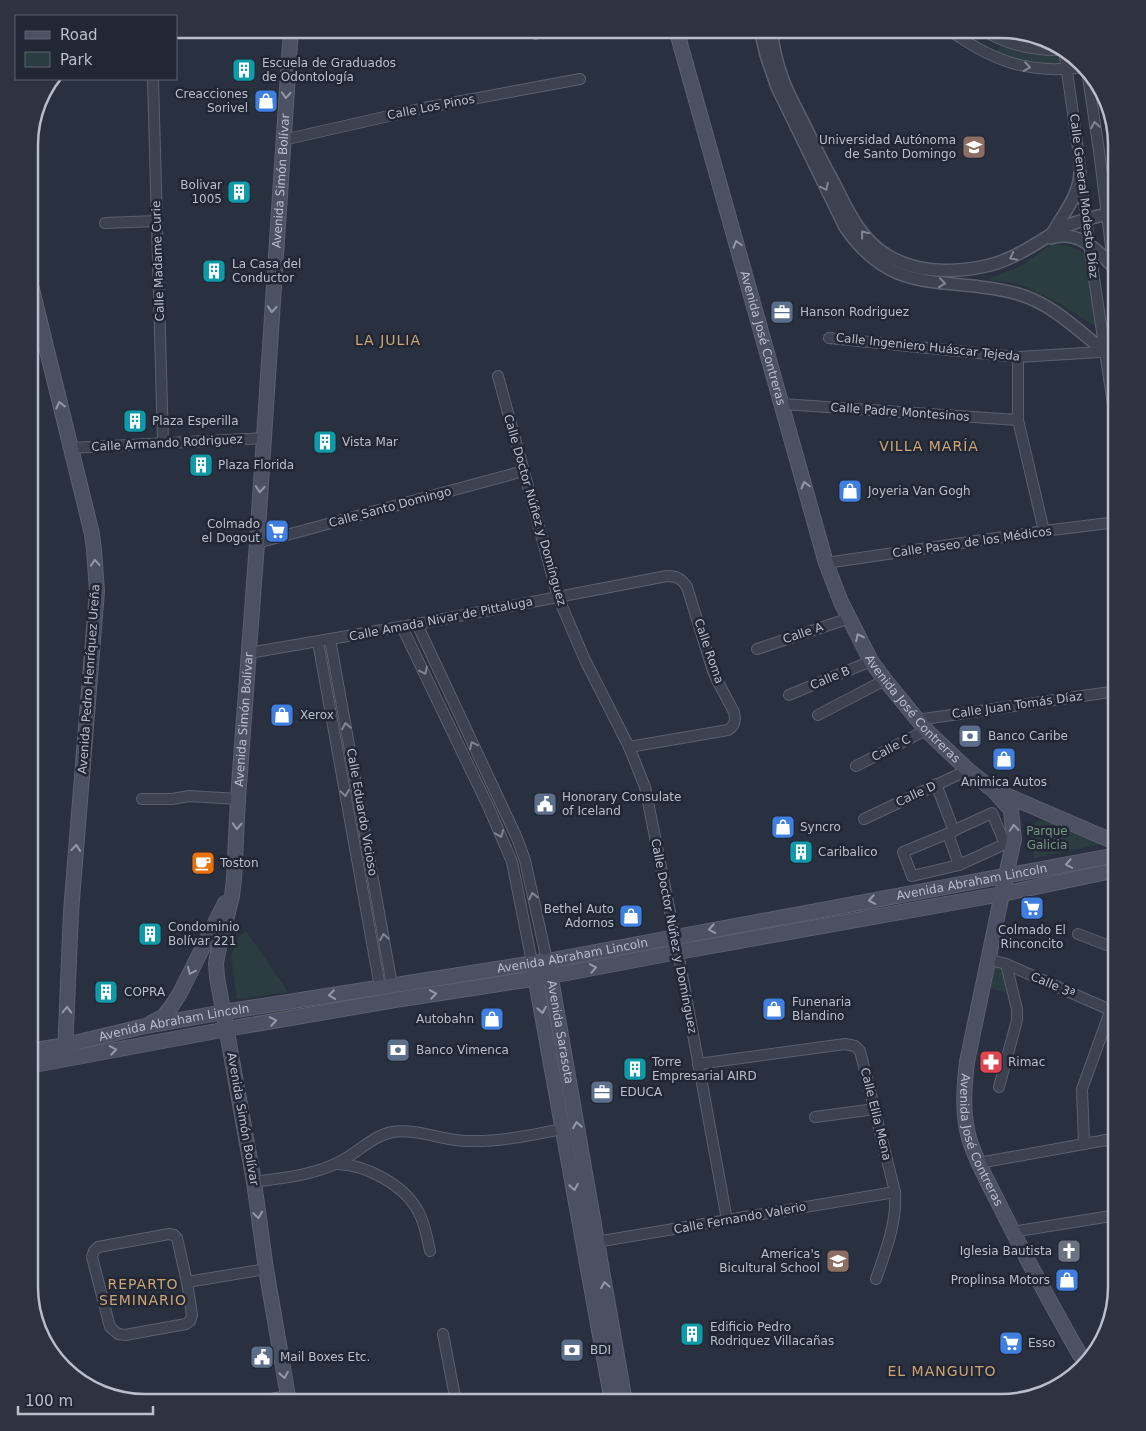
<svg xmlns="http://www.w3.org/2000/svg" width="1146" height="1431" viewBox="0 0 1146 1431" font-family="'DejaVu Sans',sans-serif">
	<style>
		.green { fill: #2c3d41 }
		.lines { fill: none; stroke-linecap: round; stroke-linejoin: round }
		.minor-casing { stroke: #5b606d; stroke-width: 12 }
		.tertiary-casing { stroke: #5b606d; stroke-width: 14 }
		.secondary-casing { stroke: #5b606d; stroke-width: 16 }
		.minor { stroke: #3d4250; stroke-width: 10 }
		.tertiary { stroke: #3d4250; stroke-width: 11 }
		.secondary { stroke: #4b5162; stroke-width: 14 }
		.oneway { stroke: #828693 }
		.oneway2 { stroke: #9398a6 }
		.labels { text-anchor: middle; stroke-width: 5; stroke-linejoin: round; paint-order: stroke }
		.poi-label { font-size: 12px; fill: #babeca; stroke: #222735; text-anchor: start }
		.street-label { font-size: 12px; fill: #babeca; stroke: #222735 }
		.park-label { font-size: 12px; fill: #739881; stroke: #222735 }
		.neighbourhood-label { font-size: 14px; letter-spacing: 1px; fill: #cca573; stroke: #222735 }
		.rim { fill: none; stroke: #babeca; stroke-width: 2.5 }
	</style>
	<rect width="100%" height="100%" fill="#29303f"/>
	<g class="green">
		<path d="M1005 29 1059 44 1062 47C1039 45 1025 42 1003 34Z"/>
		<path d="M1001 45 1030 53 1059 55V64C1036 64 1017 61 996 52Z"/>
		<polygon points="1052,244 1073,247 1087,255 1099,329 1059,303 1023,285 987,279 1021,266"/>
		<polygon points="1042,820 1101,838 1107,843 1034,858 1030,837 1032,824"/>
		<polygon points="246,931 288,992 237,999 231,956 238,938"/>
		<polygon points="994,965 1003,966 1008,993 988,988"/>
	</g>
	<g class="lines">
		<g class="minor-casing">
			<g id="minor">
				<polyline points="534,29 536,34"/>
				<path d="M948 29C992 61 1029 75 1084 67"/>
				<path d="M982 29C1006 45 1036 51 1065 50"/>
				<path d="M1064 50 1079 156C1080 186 1087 215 1089 245L1117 431"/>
				<polyline points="1087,70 1099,151 1117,295"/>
				<polyline points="153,79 163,443"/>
				<polyline points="283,140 424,108 580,79"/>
				<polyline points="1103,175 1112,187 1117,191"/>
				<polyline points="105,223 157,221"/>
				<polyline points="829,338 1018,357 1117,351"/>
				<polyline points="1018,357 1018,420 1044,531"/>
				<polyline points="498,376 558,597 585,660 629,747 645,787 678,952 727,1220"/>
				<polyline points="782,404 1018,420"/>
				<polyline points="70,448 264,438"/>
				<polyline points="257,543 524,471"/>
				<polyline points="826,563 1044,531 1117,522"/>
				<polyline points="417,624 517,838 525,860 547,961"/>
				<polyline points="402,627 488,806 512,862 532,962"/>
				<polyline points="330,639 392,985"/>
				<polyline points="318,642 380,987"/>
				<polyline points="757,649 850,618"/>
				<path d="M249 653 417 624 667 576C677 576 682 579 687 587L713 671 717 680 734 712C736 720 735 726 728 730L629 747"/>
				<polyline points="789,695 871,661"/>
				<polyline points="818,715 885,680"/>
				<polyline points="917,720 1117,691"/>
				<polyline points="856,766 926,730"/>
				<polyline points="936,784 954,831 903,852 912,876 959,865"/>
				<polyline points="142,799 172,799 189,796 238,799"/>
				<polyline points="864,819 968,770"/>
				<polyline points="948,834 959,865 1005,844 992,813 955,830"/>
				<polyline points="1078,934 1117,949"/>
				<polyline points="988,959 1006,964 1117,1013"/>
				<path d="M698 1064 845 1044 855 1046 860 1051 895 1192C897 1223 886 1250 876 1279"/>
				<polyline points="999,1087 1017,1020 1017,1009 1006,964"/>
				<polyline points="815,1117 875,1109"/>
				<polyline points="1084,1144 1082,1089 1111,1009"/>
				<polyline points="979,1163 1117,1138"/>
				<path d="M338 1164C367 1165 406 1186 419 1213 425 1224 427 1238 430 1251"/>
				<path d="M254 1182C281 1178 315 1175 339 1162 358 1153 372 1136 392 1132 418 1128 442 1141 468 1141 500 1142 532 1135 563 1129"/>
				<polyline points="1012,1232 1117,1215"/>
				<polygon points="169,1234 174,1235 177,1238 187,1282 192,1315 190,1321 186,1324 125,1335 118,1334 110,1327 92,1257 94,1251 98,1247"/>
				<polyline points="590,1243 895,1192"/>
				<polyline points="187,1282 266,1269"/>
				<polyline points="443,1334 456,1402"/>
				<polyline points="253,1402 288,1396"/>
			</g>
		</g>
		<g class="tertiary-casing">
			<g id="tertiary">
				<path d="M760 29 766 55 777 87 845 227C895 300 947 274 1018 294 1053 304 1078 331 1106 352"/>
				<path d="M771 29C773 45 776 61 782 77 788 95 798 111 806 128 815 147 824 165 834 183 847 209 860 239 887 255 916 273 953 273 986 266 1014 260 1036 243 1060 229 1075 221 1091 218 1107 214"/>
				<path d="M1052 234C1063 214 1079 196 1080 173"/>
				<path d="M1051 238C1054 237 1059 236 1063 236 1083 235 1101 253 1113 267"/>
			</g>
		</g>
		<g class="secondary-casing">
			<g id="secondary">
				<path id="s1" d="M676 29 826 563 841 602 871 661 885 680 926 730 968 770 993 790 1011 810 1014 839 1002 894 967 1062C964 1087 962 1113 969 1138 975 1159 987 1180 997 1200 1023 1253 1051 1304 1080 1355L1085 1361"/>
				<polyline points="29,277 92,534 94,550 97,591 71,912 65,1053"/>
				<polyline points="999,792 1117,843"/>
				<path id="s2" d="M549 967 625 1402"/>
				<polyline points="534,970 612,1402"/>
				<polyline points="151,1023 164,1016 171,1007 180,993 225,903"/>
				<path id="s3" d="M29 1051 66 1045 141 1027 224 1012 547 961 1117 855"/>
				<polyline points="29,1066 227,1029 395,1000 551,976 678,952 1002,894 1117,870"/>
				<path id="s4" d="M289 1402 266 1269 254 1182 217 977 216 963 218 952 232 896 234 879 238 799 257 543 291 29"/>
			</g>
		</g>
		<use href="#minor" class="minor"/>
		<use href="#tertiary" class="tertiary"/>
		<use href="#secondary" class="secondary"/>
	</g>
	<defs><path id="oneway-chevron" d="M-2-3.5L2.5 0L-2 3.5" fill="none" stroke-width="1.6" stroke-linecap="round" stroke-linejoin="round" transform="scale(1.25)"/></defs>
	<g class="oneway">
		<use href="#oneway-chevron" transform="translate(1027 67) rotate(9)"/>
		<use href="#oneway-chevron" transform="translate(1095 125) rotate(-99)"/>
		<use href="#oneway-chevron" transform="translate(825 187) rotate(64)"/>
		<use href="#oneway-chevron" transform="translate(864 234) rotate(-128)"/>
		<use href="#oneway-chevron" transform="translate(1013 257) rotate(153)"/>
		<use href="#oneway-chevron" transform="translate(942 283) rotate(6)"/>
		<use href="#oneway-chevron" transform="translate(424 671) rotate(64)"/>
		<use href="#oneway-chevron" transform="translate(346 726) rotate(-100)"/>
		<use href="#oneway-chevron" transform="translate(473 745) rotate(-115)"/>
		<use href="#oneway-chevron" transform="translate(345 793) rotate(80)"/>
		<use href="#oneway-chevron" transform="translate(500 834) rotate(67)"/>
		<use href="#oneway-chevron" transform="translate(533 896) rotate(-103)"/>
		<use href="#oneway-chevron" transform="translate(384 937) rotate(-100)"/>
	</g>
	<g class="oneway2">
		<use href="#oneway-chevron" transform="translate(286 95) rotate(94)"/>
		<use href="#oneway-chevron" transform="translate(737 244) rotate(-106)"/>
		<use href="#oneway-chevron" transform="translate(272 309) rotate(94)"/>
		<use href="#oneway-chevron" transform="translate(60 405) rotate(-104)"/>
		<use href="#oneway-chevron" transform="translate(805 485) rotate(-105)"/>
		<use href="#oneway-chevron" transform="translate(260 489) rotate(94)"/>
		<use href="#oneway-chevron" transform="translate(95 563) rotate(-94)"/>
		<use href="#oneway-chevron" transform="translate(859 637) rotate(-116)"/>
		<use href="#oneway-chevron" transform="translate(237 826) rotate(93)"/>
		<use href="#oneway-chevron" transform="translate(1014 828) rotate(-94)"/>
		<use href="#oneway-chevron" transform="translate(76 848) rotate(-85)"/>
		<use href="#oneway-chevron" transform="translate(1069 864) rotate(170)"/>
		<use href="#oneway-chevron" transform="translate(872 900) rotate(170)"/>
		<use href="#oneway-chevron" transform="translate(712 929) rotate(170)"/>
		<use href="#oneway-chevron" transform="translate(593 968) rotate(-11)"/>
		<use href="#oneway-chevron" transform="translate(191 971) rotate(116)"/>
		<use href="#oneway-chevron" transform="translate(433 994) rotate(-9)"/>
		<use href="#oneway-chevron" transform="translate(332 995) rotate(171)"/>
		<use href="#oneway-chevron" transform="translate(67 1010) rotate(-88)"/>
		<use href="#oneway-chevron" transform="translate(542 1010) rotate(80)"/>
		<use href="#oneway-chevron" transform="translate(273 1021) rotate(-10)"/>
		<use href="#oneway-chevron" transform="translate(113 1050) rotate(-10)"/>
		<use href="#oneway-chevron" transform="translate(577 1125) rotate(-100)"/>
		<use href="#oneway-chevron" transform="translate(574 1187) rotate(80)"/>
		<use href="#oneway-chevron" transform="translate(258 1215) rotate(82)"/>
		<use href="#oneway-chevron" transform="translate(605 1285) rotate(-100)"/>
		<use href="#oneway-chevron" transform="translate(284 1375) rotate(80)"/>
	</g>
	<defs>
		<g id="building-square" transform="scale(1.25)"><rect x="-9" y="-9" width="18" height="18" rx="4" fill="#0f9aa8" stroke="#222735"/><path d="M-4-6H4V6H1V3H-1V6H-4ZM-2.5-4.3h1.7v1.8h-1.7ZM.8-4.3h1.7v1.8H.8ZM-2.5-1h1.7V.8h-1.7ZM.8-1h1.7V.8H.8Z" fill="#fff"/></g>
		<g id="shop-square" transform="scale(1.25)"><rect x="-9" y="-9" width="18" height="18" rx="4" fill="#3f7fe0" stroke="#222735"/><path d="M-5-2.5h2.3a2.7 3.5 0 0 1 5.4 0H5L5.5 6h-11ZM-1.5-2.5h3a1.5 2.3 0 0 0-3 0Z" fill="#fff"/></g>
		<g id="university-square" transform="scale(1.25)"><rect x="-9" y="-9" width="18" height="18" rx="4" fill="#8d6e63" stroke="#222735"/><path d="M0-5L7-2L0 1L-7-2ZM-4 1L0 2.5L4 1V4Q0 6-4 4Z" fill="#fff"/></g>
		<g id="office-square" transform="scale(1.25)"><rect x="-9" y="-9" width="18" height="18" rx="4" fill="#5c6f8a" stroke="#222735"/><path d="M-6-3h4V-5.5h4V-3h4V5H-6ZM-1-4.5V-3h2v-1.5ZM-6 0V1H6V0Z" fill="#fff"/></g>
		<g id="supermarket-square" transform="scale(1.25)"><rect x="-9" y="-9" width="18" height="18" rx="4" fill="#3f7fe0" stroke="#222735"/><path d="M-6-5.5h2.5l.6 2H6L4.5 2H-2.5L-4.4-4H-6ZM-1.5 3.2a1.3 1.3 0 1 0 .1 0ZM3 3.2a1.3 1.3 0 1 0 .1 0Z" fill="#fff"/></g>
		<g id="bank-square" transform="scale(1.25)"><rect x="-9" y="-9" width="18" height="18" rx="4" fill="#5c6f8a" stroke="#222735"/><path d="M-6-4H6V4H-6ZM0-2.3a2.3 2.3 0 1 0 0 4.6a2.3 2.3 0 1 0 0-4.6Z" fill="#fff"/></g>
		<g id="civic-square" transform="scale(1.25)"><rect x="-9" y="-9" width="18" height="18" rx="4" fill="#5c6f8a" stroke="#222735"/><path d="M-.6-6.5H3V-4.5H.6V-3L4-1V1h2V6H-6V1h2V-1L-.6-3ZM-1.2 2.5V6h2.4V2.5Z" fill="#fff"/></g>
		<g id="cafe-square" transform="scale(1.25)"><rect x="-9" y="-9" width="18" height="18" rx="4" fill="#e8710a" stroke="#222735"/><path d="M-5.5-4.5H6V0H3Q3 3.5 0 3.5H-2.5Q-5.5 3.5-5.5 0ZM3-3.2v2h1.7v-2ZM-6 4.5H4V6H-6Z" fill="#fff"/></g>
		<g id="pharmacy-square" transform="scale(1.25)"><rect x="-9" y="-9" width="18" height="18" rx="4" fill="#e0444e" stroke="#222735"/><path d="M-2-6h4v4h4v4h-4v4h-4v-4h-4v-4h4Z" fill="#fff"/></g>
		<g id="church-square" transform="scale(1.25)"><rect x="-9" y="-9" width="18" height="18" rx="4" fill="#6b7280" stroke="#222735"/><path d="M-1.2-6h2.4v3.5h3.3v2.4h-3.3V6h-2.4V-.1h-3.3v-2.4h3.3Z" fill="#fff"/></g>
		<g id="school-square" transform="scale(1.25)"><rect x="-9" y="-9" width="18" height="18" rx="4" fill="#8d6e63" stroke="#222735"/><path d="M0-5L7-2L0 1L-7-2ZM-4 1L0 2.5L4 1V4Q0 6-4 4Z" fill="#fff"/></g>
	</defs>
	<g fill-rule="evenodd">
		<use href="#building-square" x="244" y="70"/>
		<use href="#shop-square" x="266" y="101"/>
		<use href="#university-square" x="974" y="147"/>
		<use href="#building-square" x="239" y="192"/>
		<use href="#building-square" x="214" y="271"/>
		<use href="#office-square" x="782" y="312"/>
		<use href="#building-square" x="135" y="421"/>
		<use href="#building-square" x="325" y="442"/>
		<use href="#building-square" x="201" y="465"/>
		<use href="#shop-square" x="850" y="491"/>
		<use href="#supermarket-square" x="277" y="531"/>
		<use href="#shop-square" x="282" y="715"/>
		<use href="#bank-square" x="970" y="736"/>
		<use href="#shop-square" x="1004" y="759"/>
		<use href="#civic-square" x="545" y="804"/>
		<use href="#shop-square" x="783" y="827"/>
		<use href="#building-square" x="801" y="852"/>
		<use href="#cafe-square" x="203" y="863"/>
		<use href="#supermarket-square" x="1032" y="908"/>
		<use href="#shop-square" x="631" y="916"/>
		<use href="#building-square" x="150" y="934"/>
		<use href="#building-square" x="106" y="992"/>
		<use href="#shop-square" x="774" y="1009"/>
		<use href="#shop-square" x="492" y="1019"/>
		<use href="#bank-square" x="398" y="1050"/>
		<use href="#pharmacy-square" x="991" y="1062"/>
		<use href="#building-square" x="635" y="1069"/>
		<use href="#office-square" x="602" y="1092"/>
		<use href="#church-square" x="1069" y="1251"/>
		<use href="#school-square" x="838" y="1261"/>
		<use href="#shop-square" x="1067" y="1280"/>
		<use href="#building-square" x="692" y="1334"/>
		<use href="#supermarket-square" x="1011" y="1343"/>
		<use href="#bank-square" x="572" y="1350"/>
		<use href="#civic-square" x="262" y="1357"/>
	</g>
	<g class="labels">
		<g class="poi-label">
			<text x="262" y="67">Escuela de Graduados<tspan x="262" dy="14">de Odontología</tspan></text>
			<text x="248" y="98" text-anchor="end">Creacciones<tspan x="248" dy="14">Sorivel</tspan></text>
			<text x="956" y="144" text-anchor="end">Universidad Autónoma<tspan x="956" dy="14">de Santo Domingo</tspan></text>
			<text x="222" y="189" text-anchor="end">Bolivar<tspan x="222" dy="14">1005</tspan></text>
			<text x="232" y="268">La Casa del<tspan x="232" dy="14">Conductor</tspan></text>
			<text x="800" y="316">Hanson Rodriguez</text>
			<text x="152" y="425">Plaza Esperilla</text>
			<text x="342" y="446">Vista Mar</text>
			<text x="218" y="469">Plaza Florida</text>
			<text x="868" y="495">Joyeria Van Gogh</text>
			<text x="260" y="528" text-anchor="end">Colmado<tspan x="260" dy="14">el Dogout</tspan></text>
			<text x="300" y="719">Xerox</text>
			<text x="988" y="740">Banco Caribe</text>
			<text x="1004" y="786" text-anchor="middle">Animica Autos</text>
			<text x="562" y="801">Honorary Consulate<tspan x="562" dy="14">of Iceland</tspan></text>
			<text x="800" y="831">Syncro</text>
			<text x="818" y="856">Caribalico</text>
			<text x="220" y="867">Toston</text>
			<text x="614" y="913" text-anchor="end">Bethel Auto<tspan x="614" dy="14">Adornos</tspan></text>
			<text x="168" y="931">Condominio<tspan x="168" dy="14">Bolívar 221</tspan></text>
			<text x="1032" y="934" text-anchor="middle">Colmado El<tspan x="1032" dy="14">Rinconcito</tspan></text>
			<text x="124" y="996">COPRA</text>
			<text x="792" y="1006">Funenaria<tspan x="792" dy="14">Blandino</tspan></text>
			<text x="474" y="1023" text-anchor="end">Autobahn</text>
			<text x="416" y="1054">Banco Vimenca</text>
			<text x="652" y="1066">Torre<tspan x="652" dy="14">Empresarial AIRD</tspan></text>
			<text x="1008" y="1066">Rimac</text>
			<text x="620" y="1096">EDUCA</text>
			<text x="1052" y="1255" text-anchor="end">Iglesia Bautista</text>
			<text x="820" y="1258" text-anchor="end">America's<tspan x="820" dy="14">Bicultural School</tspan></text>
			<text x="1050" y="1284" text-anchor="end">Proplinsa Motors</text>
			<text x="710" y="1331">Edificio Pedro<tspan x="710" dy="14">Rodriquez Villacañas</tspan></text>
			<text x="1028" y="1347">Esso</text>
			<text x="590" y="1354">BDI</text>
			<text x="280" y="1361">Mail Boxes Etc.</text>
		</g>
		<g class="street-label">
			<text transform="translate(431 107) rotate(-11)" y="4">Calle Los Pinos</text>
			<text dy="4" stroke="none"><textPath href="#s4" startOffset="1231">Avenida Simón Bolívar</textPath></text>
			<text transform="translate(1084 196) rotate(83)" y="4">Calle General Modesto Díaz</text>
			<text transform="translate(158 261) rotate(-92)" y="4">Calle Madame Curie</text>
			<text dy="4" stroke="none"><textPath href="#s1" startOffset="321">Avenida José Contreras</textPath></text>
			<text transform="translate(928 347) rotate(6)" y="4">Calle Ingeniero Huáscar Tejeda</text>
			<text transform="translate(900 412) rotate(4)" y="4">Calle Padre Montesinos</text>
			<text transform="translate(167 443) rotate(-3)" y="4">Calle Armando Rodriguez</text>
			<text transform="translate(390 507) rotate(-15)" y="4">Calle Santo Domingo</text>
			<text transform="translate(535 510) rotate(74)" y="4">Calle Doctor Núñez y Domínguez</text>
			<text transform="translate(972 542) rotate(-8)" y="4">Calle Paseo de los Médicos</text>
			<text transform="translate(441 619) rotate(-11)" y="4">Calle Amada Nivar de Pittaluga</text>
			<text transform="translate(803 633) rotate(-19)" y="4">Calle A</text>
			<text transform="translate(709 651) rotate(71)" y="4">Calle Roma</text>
			<text transform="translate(830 678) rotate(-23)" y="4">Calle B</text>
			<text transform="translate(89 679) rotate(-86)" y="4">Avenida Pedro Henríquez Ureña</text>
			<text transform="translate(1017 705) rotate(-8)" y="4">Calle Juan Tomás Díaz</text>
			<text dy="4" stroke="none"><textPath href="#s1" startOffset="726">Avenida José Contreras</textPath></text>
			<text dy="4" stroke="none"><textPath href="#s4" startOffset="691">Avenida Simón Bolívar</textPath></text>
			<text transform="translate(891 748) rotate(-28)" y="4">Calle C</text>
			<text transform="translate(916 794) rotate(-25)" y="4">Calle D</text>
			<text transform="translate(362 812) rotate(80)" y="4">Calle Eduardo Vicioso</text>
			<text dy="4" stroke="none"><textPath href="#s3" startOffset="958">Avenida Abraham Lincoln</textPath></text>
			<text transform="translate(674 936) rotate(79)" y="4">Calle Doctor Núñez y Domínguez</text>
			<text dy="4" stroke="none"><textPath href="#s3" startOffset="552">Avenida Abraham Lincoln</textPath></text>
			<text transform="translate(1053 985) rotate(23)" y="4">Calle 3ª</text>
			<text dy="4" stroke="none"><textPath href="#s3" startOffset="148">Avenida Abraham Lincoln</textPath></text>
			<text dy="4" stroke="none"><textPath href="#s2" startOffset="66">Avenida Sarasota</textPath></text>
			<text transform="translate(876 1114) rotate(76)" y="4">Calle Elila Mena</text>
			<text transform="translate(243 1119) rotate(80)" y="4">Avenida Simón Bolívar</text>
			<text dy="4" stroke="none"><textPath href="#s1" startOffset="1206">Avenida José Contreras</textPath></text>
			<text transform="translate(740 1218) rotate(-10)" y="4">Calle Fernando Valerio</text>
		</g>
		<g class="park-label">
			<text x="1047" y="835">Parque<tspan x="1047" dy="14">Galicia</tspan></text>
		</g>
		<g class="neighbourhood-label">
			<text x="388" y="345">LA JULIA</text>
			<text x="929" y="451">VILLA MARÍA</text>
			<text x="143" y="1289">REPARTO<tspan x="143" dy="16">SEMINARIO</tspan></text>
			<text x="942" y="1376">EL MANGUITO</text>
		</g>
	</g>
	<path d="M0 0H1146V1431H0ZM145 38H1001A107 107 0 0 1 1108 145V1287A107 107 0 0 1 1001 1394H145A107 107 0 0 1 38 1287V145A107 107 0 0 1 145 38Z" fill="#2e3341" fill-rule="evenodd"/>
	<path class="rim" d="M145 38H1001A107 107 0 0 1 1108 145V1287A107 107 0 0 1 1001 1394H145A107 107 0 0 1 38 1287V145A107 107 0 0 1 145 38Z"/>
	<rect x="15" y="15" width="162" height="65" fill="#222735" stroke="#5f6371"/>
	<rect x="25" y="31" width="25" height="8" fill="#4b5162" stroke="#5f6371"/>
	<text x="60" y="40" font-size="15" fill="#babeca">Road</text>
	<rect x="25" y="52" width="25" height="15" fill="#2c3d41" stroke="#5f6371"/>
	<text x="60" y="65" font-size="15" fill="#babeca">Park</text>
	<path d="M18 1406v8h135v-8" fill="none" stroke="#babeca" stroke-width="2.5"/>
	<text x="25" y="1406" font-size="15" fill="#babeca" stroke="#222735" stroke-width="4" paint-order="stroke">100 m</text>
</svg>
